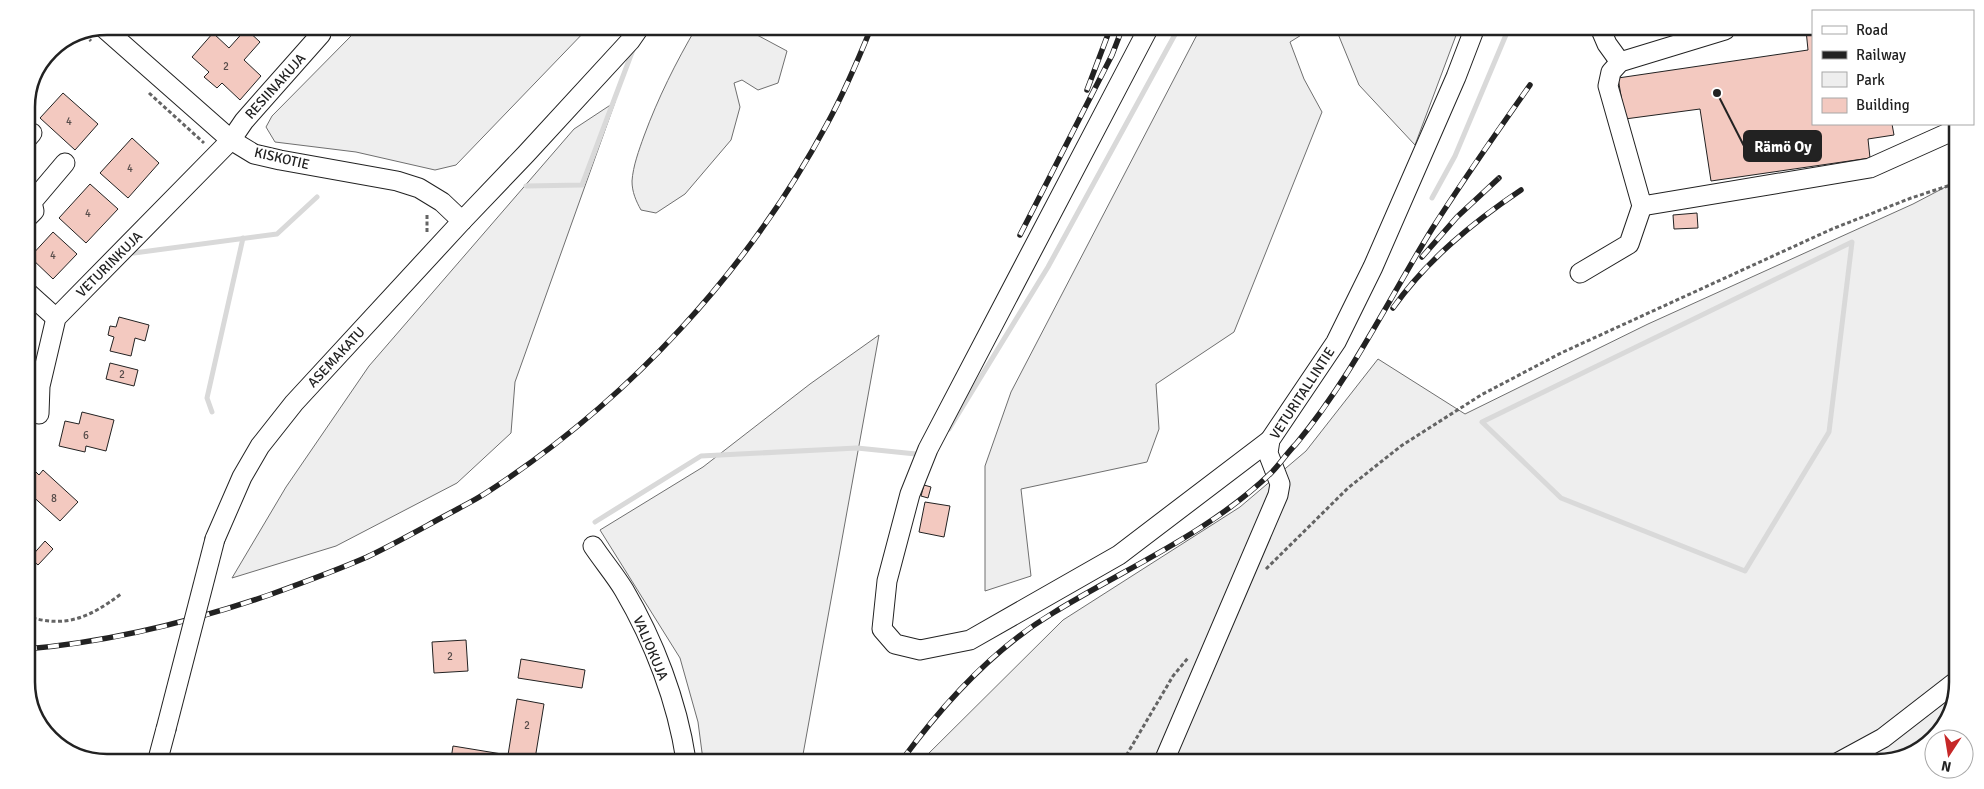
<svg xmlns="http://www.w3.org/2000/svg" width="1984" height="789" viewBox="0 0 1984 789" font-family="Signika,sans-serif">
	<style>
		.green { fill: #eee; stroke: #6f6f6f }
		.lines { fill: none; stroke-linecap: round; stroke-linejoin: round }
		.stream { stroke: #d9d9d9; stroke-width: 5 }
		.building { fill: #f3c9c0; stroke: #222 }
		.minor-casing { stroke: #222; stroke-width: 21 }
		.path { stroke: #646464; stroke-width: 3; stroke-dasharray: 4 2.5; stroke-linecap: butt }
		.minor { stroke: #fff; stroke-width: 19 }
		.rail-casing { stroke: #222; stroke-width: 5.5 }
		.rail { stroke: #fff; stroke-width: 4; stroke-dasharray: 11; stroke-linecap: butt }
		.minor-bridge-casing { stroke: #222; stroke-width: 21; stroke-linecap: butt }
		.minor-bridge { stroke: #fff; stroke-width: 19 }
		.labels { text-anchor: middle; stroke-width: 4; stroke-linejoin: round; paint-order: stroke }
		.number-label { font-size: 11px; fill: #564c4a }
		.street-label { font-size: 14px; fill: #222; stroke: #fff }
		.rim { fill: none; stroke: #222; stroke-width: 2.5 }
		.leader { fill: none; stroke: #222; stroke-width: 2 }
		.callout-dot { fill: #222; stroke: #fff; stroke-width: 2 }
		.callout { fill: #222; stroke: #222; stroke-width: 2 }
		.callout-label { font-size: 15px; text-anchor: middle; font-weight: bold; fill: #fff }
	</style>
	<rect width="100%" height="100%" fill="#fff"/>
	<g class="green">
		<polygon points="355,27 589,27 456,165 435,170 356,152 275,142 266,127 272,116 352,35"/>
		<path d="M696 28H744L787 51 778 83 758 90 742 80 734 83 740 107 731 140 685 194 656 213 641 210C636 201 632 192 632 181 633 166 639 150 644 136 658 98 676 62 696 28Z"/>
		<polygon points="1200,29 1311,29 1290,42 1304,79 1322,112 1234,332 1156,384 1159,429 1147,462 1021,489 1031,576 985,591 985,466 1011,392"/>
		<polygon points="1336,29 1458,30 1415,145 1359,85"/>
		<polygon points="615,102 515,382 511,433 457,483 336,546 232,578 286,487 369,366 574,129"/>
		<polygon points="1957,181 1953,708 1922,749 1877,763 922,760 1063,620 1240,507 1306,451 1378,359 1465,414 1648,324 1913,204"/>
		<polygon points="879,335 802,760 703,760 698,722 680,658 600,530 703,467 810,384"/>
	</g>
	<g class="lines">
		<g class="stream">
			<polyline points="526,186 582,185 634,47"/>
			<polyline points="1432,198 1455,156 1508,30"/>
			<polygon points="1852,242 1829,432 1745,571 1561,498 1482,422"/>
			<polyline points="134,253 277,234 317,197"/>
			<polyline points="212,412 207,398 243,238"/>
			<polyline points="949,429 1048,267 1178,29"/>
			<polyline points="595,522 701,456 857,448 916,454 922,453"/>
		</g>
	</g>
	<g class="building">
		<polygon points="246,29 260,42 244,60 261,76 240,100 222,83 217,88 204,77 209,72 192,57 213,33 229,48"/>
		<polygon points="1806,30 1813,30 1813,124 1892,124 1894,135 1868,139 1870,158 1711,181 1700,109 1625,119 1618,78 1808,50"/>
		<polygon points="63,93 98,124 75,150 40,118"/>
		<polygon points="132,138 159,163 128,198 100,173"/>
		<polygon points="90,184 118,209 86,243 59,218"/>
		<polygon points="1697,213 1698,228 1674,229 1673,215"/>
		<polygon points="53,232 77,254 53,279 30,257"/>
		<polygon points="119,317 149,325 145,341 135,338 131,356 110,351 114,337 108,335 110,326 116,327"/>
		<polygon points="110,363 138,370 134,386 106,379"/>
		<polygon points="82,412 114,420 106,451 86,446 85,452 59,446 65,421 79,424"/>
		<polygon points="34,470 39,475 43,470 78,502 60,521 28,492 26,494 26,478"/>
		<polygon points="924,485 931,487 928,498 921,496"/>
		<polygon points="925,502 950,506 944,537 919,532"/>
		<polygon points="45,541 53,549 38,565 30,558"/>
		<polygon points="466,640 468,671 434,673 432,642"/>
		<polygon points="521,659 585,670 582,688 518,678"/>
		<polygon points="517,699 544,704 535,759 451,759 453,746 508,755"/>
	</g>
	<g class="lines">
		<g class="minor-casing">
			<g id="minor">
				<polyline points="104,28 231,140 254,154 280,160 397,181 419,188 442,202 462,221"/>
				<polyline points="1148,29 928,449 910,494 887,581 882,629 895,644 920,650 970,640 1119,555 1270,440"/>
				<polyline points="1601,30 1607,44 1620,62"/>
				<polyline points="1725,30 1620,62 1611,72 1608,86 1642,206 1870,168 1957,129"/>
				<polyline points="26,140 32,133"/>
				<polyline points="26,219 34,211 32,202 65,163"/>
				<polyline points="1580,273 1629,244 1642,206"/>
				<polyline points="26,291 56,318"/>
				<polyline points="39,414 40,386 56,318 231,140 244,121 321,34"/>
				<polyline points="215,539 242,477 260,446 294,403 462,221 526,154 630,41 639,28"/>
				<path d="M593 546C603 561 615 575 624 590 654 641 677 701 686 760"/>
				<polyline points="158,759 166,729"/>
				<polyline points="1164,761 1278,495 1280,484 1268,453 1270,440 1336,342 1373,267 1456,77 1474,30"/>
				<polyline points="1837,763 1883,738 1954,683"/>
			</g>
		</g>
		<g class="path">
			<polyline points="85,35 91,41"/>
			<polyline points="149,93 204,143"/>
			<polyline points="427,232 427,214"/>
			<polyline points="1266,569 1348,488 1401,446 1481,395 1561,353 1832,229 1911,198 1957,183"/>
			<path d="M26 616C66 629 90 617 121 594"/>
			<polyline points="1123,761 1173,676 1188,658"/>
		</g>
		<use href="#minor" class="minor"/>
		<g class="rail-casing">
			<g id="rail">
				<polyline points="1087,90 1110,29"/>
				<polyline points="1020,235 1112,55 1122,29"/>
				<polyline points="1422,257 1457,217 1499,178"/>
				<path d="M1393 308C1427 260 1472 223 1521 190"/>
				<path d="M26 649C110 642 190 622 269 595 302 583 335 571 367 557 392 545 417 531 441 518 457 509 474 501 489 491 629 400 748 271 827 124 844 93 858 60 871 28"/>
				<path d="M902 760C943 704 993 649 1053 613 1126 568 1209 533 1271 473 1280 464 1287 453 1296 444 1351 378 1387 302 1432 229 1463 180 1497 132 1530 85"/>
			</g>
		</g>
		<use href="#rail" class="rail"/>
		<g class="minor-bridge-casing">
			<polyline id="minor-bridge" points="166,729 215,539"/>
		</g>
		<use href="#minor-bridge" class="minor-bridge"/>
	</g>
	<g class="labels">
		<g class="number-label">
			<text x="226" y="70">2</text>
			<text x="69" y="125">4</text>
			<text x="130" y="172">4</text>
			<text x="88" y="217">4</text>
			<text x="53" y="259">4</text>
			<text x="122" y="378">2</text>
			<text x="86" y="439">6</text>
			<text x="54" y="502">8</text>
			<text x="450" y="660">2</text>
			<text x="527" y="729">2</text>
		</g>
		<g class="street-label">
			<text transform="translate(275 86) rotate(-48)" y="5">RESIINAKUJA</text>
			<text transform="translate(282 158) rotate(13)" y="5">KISKOTIE</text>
			<text transform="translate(109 264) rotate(-45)" y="5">VETURINKUJA</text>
			<text transform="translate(336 357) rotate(-47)" y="5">ASEMAKATU</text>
			<text transform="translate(1302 393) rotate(-57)" y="5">VETURITALLINTIE</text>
			<text transform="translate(651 648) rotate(67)" y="5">VALIOKUJA</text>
		</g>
	</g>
	<path d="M0 0H1984V789H0ZM107 35H1877A72 72 0 0 1 1949 107V682A72 72 0 0 1 1877 754H107A72 72 0 0 1 35 682V107A72 72 0 0 1 107 35Z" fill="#fff" fill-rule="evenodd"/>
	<path class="rim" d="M107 35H1877A72 72 0 0 1 1949 107V682A72 72 0 0 1 1877 754H107A72 72 0 0 1 35 682V107A72 72 0 0 1 107 35Z"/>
	<path class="leader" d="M1717 93L1744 146"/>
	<circle class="callout-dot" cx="1717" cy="93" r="5"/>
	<rect class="callout" x="1744" y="131" width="77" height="30" rx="5"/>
	<g class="callout-label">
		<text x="1783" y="152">Rämö Oy</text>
	</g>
	<rect x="1812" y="10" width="162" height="115" fill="#ffffff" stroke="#a7a7a7"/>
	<rect x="1822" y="26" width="25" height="8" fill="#ffffff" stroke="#a7a7a7"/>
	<text x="1856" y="35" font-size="15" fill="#222222">Road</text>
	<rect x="1822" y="51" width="25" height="8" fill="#222222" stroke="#a7a7a7"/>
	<text x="1856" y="60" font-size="15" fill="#222222">Railway</text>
	<rect x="1822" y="72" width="25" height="15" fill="#eeeeee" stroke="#a7a7a7"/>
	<text x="1856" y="85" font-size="15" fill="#222222">Park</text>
	<rect x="1822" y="98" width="25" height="15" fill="#f3c9c0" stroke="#a7a7a7"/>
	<text x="1856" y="110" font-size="15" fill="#222222">Building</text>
	<g transform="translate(1949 754) rotate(192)"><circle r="24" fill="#ffffff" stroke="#a7a7a7"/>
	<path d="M0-4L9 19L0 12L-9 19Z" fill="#c62828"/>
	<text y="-8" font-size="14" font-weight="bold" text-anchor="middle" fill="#222222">N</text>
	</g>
</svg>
